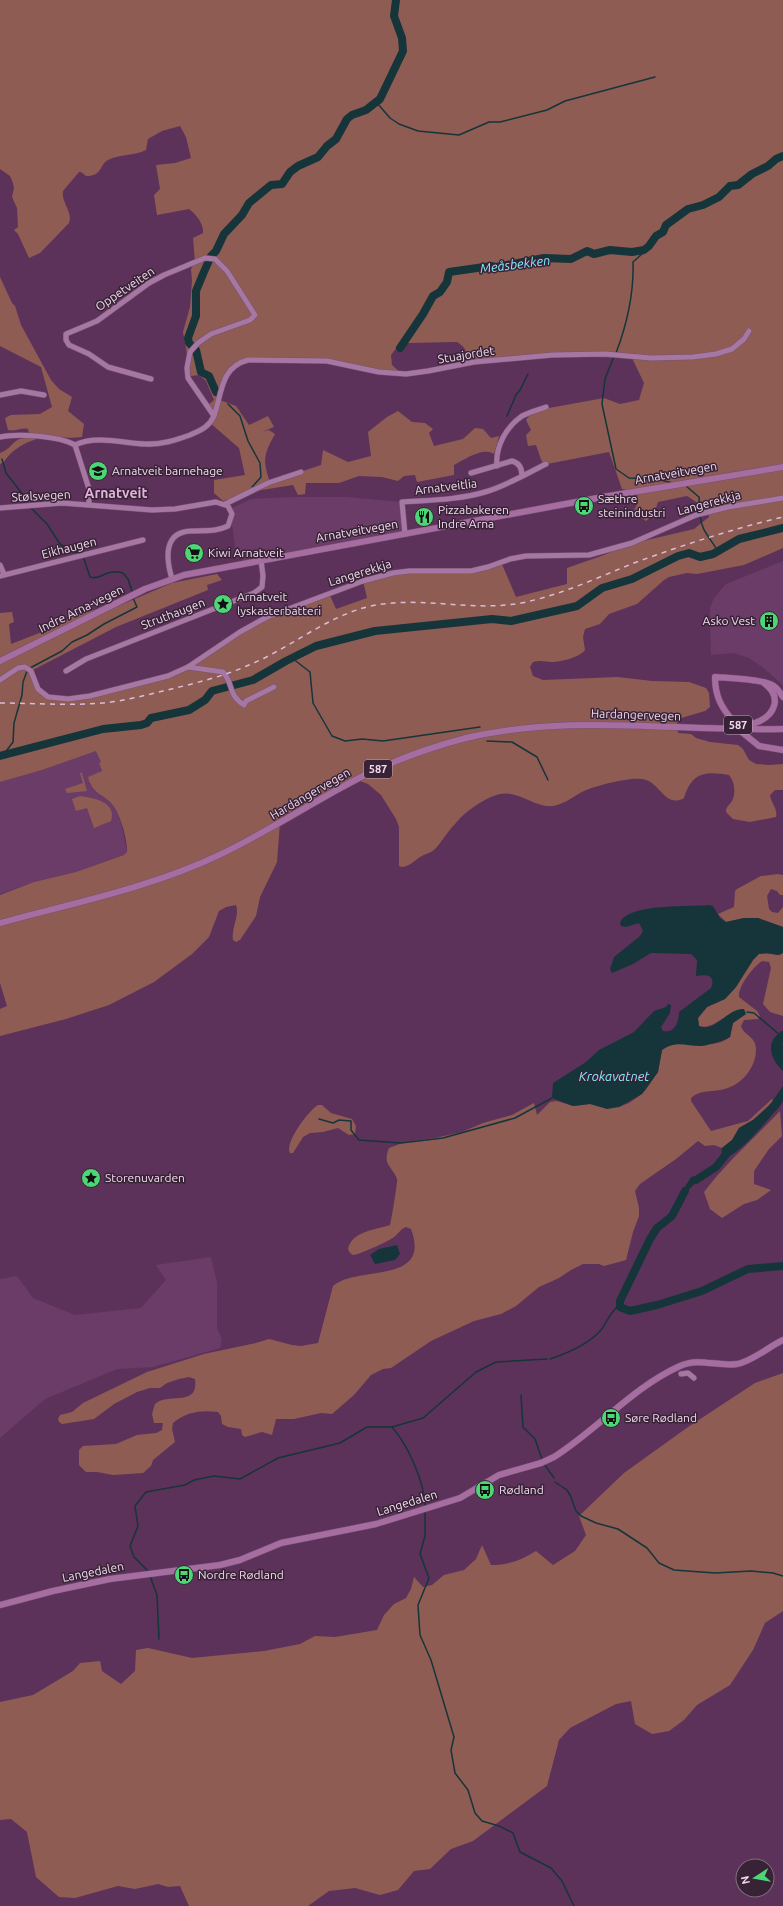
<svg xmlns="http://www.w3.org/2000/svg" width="783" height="1906" viewBox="0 0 783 1906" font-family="Ubuntu,sans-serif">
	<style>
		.built { fill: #6c3c68 }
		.green { fill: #8f5c54 }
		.water { fill: #15353a }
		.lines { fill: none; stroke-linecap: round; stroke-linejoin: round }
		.stream { stroke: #15353a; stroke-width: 1.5 }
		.river { stroke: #15353a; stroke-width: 8 }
		.minor-casing { stroke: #765273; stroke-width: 6 }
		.major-casing { stroke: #765273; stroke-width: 7 }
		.minor { stroke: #a677a2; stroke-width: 5 }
		.major { stroke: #a66da1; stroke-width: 6 }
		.rail { stroke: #dabdd7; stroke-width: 1.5; stroke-dasharray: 5 5; stroke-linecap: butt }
		.labels { text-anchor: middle; stroke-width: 3; stroke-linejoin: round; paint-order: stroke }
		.shield { fill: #372335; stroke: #bba2b8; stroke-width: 1 }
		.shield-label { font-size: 11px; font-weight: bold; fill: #f3d9f0 }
		.street-label { font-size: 12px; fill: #f3d9f0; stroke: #372335 }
		.poi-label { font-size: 12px; fill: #f3d9f0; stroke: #372335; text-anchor: start }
		.water-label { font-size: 13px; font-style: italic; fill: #81ecfe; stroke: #372335 }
		.quarter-label { font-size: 14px; font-weight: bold; fill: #e4b1de; stroke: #372335 }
	</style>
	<rect width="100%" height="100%" fill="#5d325a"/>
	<g class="built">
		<polygon points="293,497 346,497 402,502 405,534 245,561 236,554 230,509 251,499"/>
		<polygon points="783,561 783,685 761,666 749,658 734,653 711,655 710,618 710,608 714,598 726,584"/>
		<polygon points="96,751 100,756 101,762 99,764 102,772 89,783 94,790 114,805 121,823 127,852 124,855 76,872 34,882 0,894 0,782 42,770"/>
		<polygon points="211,1257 217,1283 217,1328 222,1339 220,1348 153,1367 117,1369 45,1399 0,1438 0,1279 17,1276 33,1298 75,1315 141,1308 166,1280 156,1265"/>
	</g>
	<g class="green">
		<path d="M0 0H783V548L744 565 697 574 687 573 669 577 664 580 637 604 609 614 600 624 585 629 583 637 585 650C580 657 561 662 552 662 545 662 541 660 533 662L530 667 533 676 543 680 618 677 652 681 689 682 706 688 709 693 710 707 705 711 678 719 677 723 678 733 691 734 696 738 710 742 738 745 743 749 749 760 756 764 769 765 783 764V790H775L770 795C771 803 778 809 776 817L750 822 733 819 726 812C726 806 729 806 732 801 736 793 735 782 729 775 705 771 692 772 684 798 665 809 660 781 642 779 629 777 599 785 586 790 575 795 565 804 553 806 534 808 519 790 500 794 486 797 464 812 455 824 447 832 442 842 434 850 430 853 425 854 420 857 414 861 410 866 402 867L399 866V827L396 819 381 795 368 784 360 781H351L341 784 284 816 280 822 277 862 260 897 256 916 240 940 236 942 233 940C231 928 240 916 236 905L226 907 219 911 209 937 192 954 154 982 109 1005 66 1019 0 1036V1009L7 1006 0 983V895L34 882 76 872 124 855 127 852C128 841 120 813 112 804 102 793 92 794 88 777L102 771 99 763 101 762 96 751 42 770 0 782V613L12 612 14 622 9 624 11 644 60 625 70 617 97 609 102 613 172 583 217 574 222 580 207 585 208 590 116 627 31 671 36 685 44 694 68 699 168 676 267 617 329 593 336 609 367 598 363 581 393 573 471 571 501 562 516 597 567 584V568L604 555 626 545 694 529 709 517 707 509 687 496 658 502 654 514 646 521 633 512 638 503 637 492 622 489 609 452 547 464 542 462 536 445 528 446 526 435 531 430 526 420 529 416 549 408 604 398 620 404 639 400 644 383 632 358 602 357 579 352H558L469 360 466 357C467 349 463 346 457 342L408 343 398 346 391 355 392 365 401 373 327 361 252 360 230 370 220 400 236 406 249 425 268 416 274 427 262 432 269 430 275 434C264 454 262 460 270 482L321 465 323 450 348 462 371 456 368 432 387 417 398 411 412 422 425 423 433 429 429 433 434 446 463 439 475 428 483 429 491 438 499 436 494 454C482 447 466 459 454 465V475L417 482 415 475 404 476 398 481 382 477 359 476 339 483H306L305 494 298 495 293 485 249 492 223 501 214 493V480L245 475 239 448 209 422 211 411 208 405 214 400 206 381 199 375 191 376 183 332 190 307 192 281 191 269 195 262 193 238 203 233C204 224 196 214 189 209L157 215 154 195 160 189 156 165 175 163 191 158 186 137 180 126 162 131 148 139 146 150C134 156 120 154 108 160 99 165 103 176 86 176L81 172H79L63 191C61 203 73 211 69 223L40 253 29 258 18 234 14 230 18 227 17 208 12 197 14 188 13 183 10 176 0 169Z"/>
		<path d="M0 277 12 303 15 306 21 325 51 380 59 389 72 397 68 411 84 424 82 437C69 439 55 436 42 438 28 440 11 450 4 462L0 464V453C8 450 10 446 16 441 21 437 26 440 29 433L28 429C22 427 15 432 8 430L5 418 11 415 40 414 52 407 41 367 0 346Z"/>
		<polygon points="80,773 82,773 87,791 67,793 65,789 83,783"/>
		<path d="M80 796C94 798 117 802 111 821L94 828 87 808 76 811 72 799Z"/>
		<polygon points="778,874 783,875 783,895 780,895 777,891 771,889 767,896 769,909 772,912 778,913 783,907 783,927 758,918 744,918 726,922 718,914 734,907 735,891 737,889 761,876"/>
		<path d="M759 953 780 955 783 953V1016L770 1012 763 1004 771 968 769 962 762 961C753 967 738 986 739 997L757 1011 760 1016 758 1019 744 1020 741 1026C743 1035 756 1036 756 1049 756 1069 740 1087 720 1090 710 1092 699 1090 691 1098V1101L711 1131 748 1121 772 1099 773 1101 753 1120 739 1128 732 1140 722 1148 714 1145 705 1146 698 1141 676 1159 640 1184 635 1191 639 1208V1216L633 1232 626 1260 604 1266 599 1264H583L571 1270 559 1278 539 1287 516 1306 501 1314 474 1321 431 1341 391 1368 383 1369 371 1375 354 1395 332 1414 321 1413 294 1419H276L272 1435 262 1432 245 1437 242 1435 241 1429 228 1427 222 1424 221 1416 218 1412C201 1410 186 1412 173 1423L172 1429 175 1442 153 1460 151 1466 143 1473 113 1475 97 1472H86L79 1465V1450L83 1446 116 1444 137 1435 156 1433 162 1430 163 1423H154L152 1414 155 1404C168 1392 199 1408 195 1379L189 1377 179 1379 167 1383 160 1388H150L137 1392 114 1404 94 1419 62 1424 59 1422 58 1419 60 1415 72 1412 83 1403 147 1372 204 1354 256 1343 269 1339 292 1345 301 1346 318 1343 333 1286C357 1265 432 1285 411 1229L406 1227C400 1229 397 1236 391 1239 381 1245 369 1249 358 1254L353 1255 350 1253 348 1249C352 1231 375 1230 390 1225 391 1222 398 1181 397 1179 392 1165 382 1166 389 1148L405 1142 435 1138 462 1132 483 1123 512 1115 534 1103 537 1115 550 1102 557 1101 573 1106 590 1104 619 1107 629 1103 642 1094 658 1072 662 1050C682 1035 710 1053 730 1037L733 1023 746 1014 743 1009C727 1011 713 1031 699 1026L698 1018 707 1007 725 999 736 987 753 960Z"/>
		<path d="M318 1105H322L331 1113 352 1119 356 1126 355 1134 349 1135 338 1128 323 1132 310 1133 303 1137 293 1153H290C284 1143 309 1110 318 1105Z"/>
		<path d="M780 1111 782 1136 769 1149 754 1171V1184L771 1190 757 1200 744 1204 722 1218 710 1209 704 1192C726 1163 754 1138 780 1111Z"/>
		<path d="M783 1373V1611L765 1623 753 1650 730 1685 697 1705 684 1720 669 1731 652 1734 635 1724 631 1701 616 1704 570 1728 559 1740 547 1786 473 1841 451 1849 430 1869 414 1871 398 1890 380 1895 355 1888 329 1891 308 1906H189L180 1886 168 1887 158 1884 135 1889 118 1886 75 1898 59 1897 36 1877 27 1832 11 1819 0 1820V1702L33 1695 73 1671 80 1663 100 1661 102 1671 121 1684 135 1671 136 1650 148 1648 192 1658 264 1651 300 1644 315 1636 335 1637 377 1630 384 1615 394 1604 406 1598 411 1589 414 1577 423 1587 432 1585 444 1575 464 1570 476 1559 482 1545 491 1565C508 1565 522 1560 536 1551L553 1565 575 1551 586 1535 579 1516 624 1473 688 1427 755 1383Z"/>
	</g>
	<g class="water">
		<path d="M709 905 713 906 720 918 726 922 744 918H758L783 927V953L778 955 767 953 759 954 753 960 736 987 725 999 707 1007 698 1018 699 1026C716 1033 727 1008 744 1009L746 1014 733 1023 730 1037C726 1040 706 1046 701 1046 686 1046 675 1040 662 1050L658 1072 646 1089 642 1094 619 1107 607 1109 590 1104 573 1106 552 1098 553 1083 586 1062 599 1050 634 1032 654 1011 666 1007 668 1004 671 1005 670 1013 661 1027 663 1031C675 1034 679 1021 679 1012L711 988C716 975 707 974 696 976L697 960 691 954 651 953 633 964 612 973 610 969 614 957 640 936 643 931 639 923 626 927 621 926 620 923C627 903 690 907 709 905Z"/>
		<path d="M777 1035 781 1036 783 1071C773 1062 765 1046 777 1035Z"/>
		<path d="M783 1086V1101L780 1106C767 1120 739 1157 721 1159L722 1148 732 1140 739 1128 753 1120 769 1106Z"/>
		<polygon points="705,1174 680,1198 681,1193 691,1177"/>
		<polygon points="397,1245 400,1254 395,1260 375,1264 370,1255 379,1249"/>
	</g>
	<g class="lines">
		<g class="stream">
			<polyline points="377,103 390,118 399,124 418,131 459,135 489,122 500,122 547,110 565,101 655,77"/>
			<path d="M616 353C627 324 634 293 633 262L642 254 644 250"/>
			<polyline points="614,356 605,379 602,404 616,469 629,478 656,479 673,483"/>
			<polyline points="228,404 240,416 248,441 260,463 261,477 252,487"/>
			<polyline points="507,416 516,395 520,390 528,374"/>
			<polyline points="2,459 6,473 28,501"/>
			<polyline points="686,486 699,497 700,512"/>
			<polyline points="31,508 47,524 60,544 77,553"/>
			<path d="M700 515C701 532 712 539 718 552"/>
			<path d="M84 559 90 577C101 581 105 568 123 573L128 579 132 591"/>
			<polyline points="292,658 310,672 313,703 332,736 345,741 362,739 383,741 480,727"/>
			<polyline points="30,668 62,651 72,642 87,635 104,624 137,607 133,598"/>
			<polyline points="487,741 512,742 537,757 548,780"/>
			<polyline points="4,754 13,742 14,723 22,695 23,682 27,671"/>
			<polyline points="747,1012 754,1013 781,1036"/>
			<polyline points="319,1119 333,1123 339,1120 351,1121 351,1130 359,1140 401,1143 443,1138 515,1118 552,1098"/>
			<path d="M550 1359C568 1353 588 1345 601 1330 607 1322 611 1310 620 1305"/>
			<polyline points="521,1395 523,1427 535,1439 542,1459"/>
			<polyline points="544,1464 554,1478"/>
			<polyline points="555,1482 567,1490 570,1495 576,1511 581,1516 596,1523 618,1529 647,1548 659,1563 674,1570 715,1573 751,1571 773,1573 783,1576"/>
			<path d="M425 1507C425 1483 408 1445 392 1427L423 1418 476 1372 496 1362 547 1359"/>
			<polyline points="425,1511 425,1536 420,1554 429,1578 418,1605 420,1635 431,1660 454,1737 451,1750 455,1773 468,1790 475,1813 482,1821 499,1826 513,1833 520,1852 551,1868 562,1881 574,1906"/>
			<polyline points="149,1572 134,1557 130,1546 138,1526 135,1506 146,1492 185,1485 194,1480 214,1476 240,1479 278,1458 340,1443 367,1427 392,1427"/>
			<polyline points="150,1576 157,1595 159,1639"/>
		</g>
		<g class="river">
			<polyline points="400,348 423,314 433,296 440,292 447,282 449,272 491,266 496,267 544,258 571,259 587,251 594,254 610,250 632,252 644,250 649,246 656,236 663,232 666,225 688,209 703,205 719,197 730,186 738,185 752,174 768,166 776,159 783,156"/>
			<polyline points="216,392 209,376 201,372 196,350 189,343 188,338 196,316 196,291 203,274 211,256 216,251 224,234 242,215 249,203 271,185 282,184 290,172 298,166 318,157 327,146 336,139 347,119 352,115 366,110 380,99 403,51 402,38 394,16 396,0"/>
			<polyline points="0,756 103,729 141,725 147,723 151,718 189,710 205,700 212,691 253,680 286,661 316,646 375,631 492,619 511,621 577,606 602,588 632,579 678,556 689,553 700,557 713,554 739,539 783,528"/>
			<polyline points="783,1035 778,1044 783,1061"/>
			<polyline points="696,1180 716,1167 728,1152"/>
			<polyline points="685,1191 672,1216 657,1228 650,1239 620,1301 620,1307 630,1311 657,1305 702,1291 748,1269 783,1266"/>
		</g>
		<g class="minor-casing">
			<g id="minor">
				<polyline points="0,395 21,391 44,395"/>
				<path d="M214 416C222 394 220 367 248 360L327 361 379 372 406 374 428 371 474 362 552 355 605 354 651 358 693 357 716 354 732 349 744 339 749 331"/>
				<path d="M0 437C18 433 59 436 75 445L89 489V504"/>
				<path d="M75 445C95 435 123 443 145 444 161 445 176 440 190 435 201 430 209 427 214 416L188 378 187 368 190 352 198 343 211 334 250 320 255 315 227 271 215 259 205 258 164 275 149 283 97 321 66 334V340L69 345 89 354 108 367 151 379"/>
				<path d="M497 466C495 447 506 427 522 416 529 412 538 410 546 407"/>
				<path d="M471 473 512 461C520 463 522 469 522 476"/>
				<polyline points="225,504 268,483 301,472"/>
				<path d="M0 508 62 503 152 510 175 509 216 502 228 506 232 514 228 526C216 532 204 530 191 531 163 532 166 559 172 579"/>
				<path d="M405 534 402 502C429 500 458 500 485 492 506 486 526 474 546 464"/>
				<polyline points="0,565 4,574"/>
				<polyline points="0,576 143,540"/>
				<path d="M188 667 223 672C234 684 227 694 244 705L246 701 274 687"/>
				<polyline points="66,671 86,659 254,593 262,587 263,576 261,560"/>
				<polyline points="0,680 18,668 25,667 31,671 38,689 48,697 68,699 90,696 168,676 188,667 240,632 267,617 363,581 393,573 409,571 471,571 488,567 510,559 526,556 589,555 632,543 696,515 728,507 783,498"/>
				<polyline points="681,1374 688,1373 694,1378"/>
			</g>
		</g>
		<g class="major-casing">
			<g id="major">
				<polyline points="0,661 145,589 184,575 603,497 783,467"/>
				<path d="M733 721C721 707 715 696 715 677 727 678 762 679 772 685 777 687 780 693 783 697"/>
				<path d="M732 725C740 725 747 725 755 723 775 716 783 697 764 683"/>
				<polyline points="743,733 759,746 783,750"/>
				<path d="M0 923C73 903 149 888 217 856 268 832 315 800 365 775 398 759 431 747 466 738 570 713 677 732 783 729"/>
				<path d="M0 1605 53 1591 110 1579 220 1565 240 1560 281 1543 376 1524 460 1498 499 1475 541 1463 554 1457C597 1430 633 1387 680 1366 699 1357 717 1367 737 1364 751 1362 770 1346 783 1340"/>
			</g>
		</g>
		<use href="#minor" class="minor"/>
		<use href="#major" class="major"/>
		<path class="rail" d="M0 703C34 703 69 706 103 703 123 701 143 696 163 691 192 684 222 677 249 665 288 649 322 620 363 608 417 593 472 614 526 602 563 594 599 577 634 563 683 545 732 529 783 517"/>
	</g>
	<defs>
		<g id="school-disc" transform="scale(1)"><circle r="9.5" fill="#4dd676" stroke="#372335"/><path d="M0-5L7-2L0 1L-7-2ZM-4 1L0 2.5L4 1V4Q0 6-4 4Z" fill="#111"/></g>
		<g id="bus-disc" transform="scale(1)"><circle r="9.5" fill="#4dd676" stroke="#372335"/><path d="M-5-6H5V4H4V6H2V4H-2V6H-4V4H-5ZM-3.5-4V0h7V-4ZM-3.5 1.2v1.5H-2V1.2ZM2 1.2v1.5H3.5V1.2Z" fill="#111"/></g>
		<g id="restaurant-disc" transform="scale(1)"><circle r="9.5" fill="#4dd676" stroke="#372335"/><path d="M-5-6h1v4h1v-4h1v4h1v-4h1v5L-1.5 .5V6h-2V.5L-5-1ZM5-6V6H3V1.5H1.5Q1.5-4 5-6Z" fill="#111"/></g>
		<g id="supermarket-disc" transform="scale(1)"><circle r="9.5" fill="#4dd676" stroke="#372335"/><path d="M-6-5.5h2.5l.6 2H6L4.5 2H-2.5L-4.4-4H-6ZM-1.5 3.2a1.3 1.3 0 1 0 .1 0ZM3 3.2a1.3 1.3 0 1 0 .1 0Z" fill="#111"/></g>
		<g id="sight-disc" transform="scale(1)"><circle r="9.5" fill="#4dd676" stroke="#372335"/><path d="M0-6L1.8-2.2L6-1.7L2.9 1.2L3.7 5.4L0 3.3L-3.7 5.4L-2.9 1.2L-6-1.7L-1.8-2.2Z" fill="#111"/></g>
		<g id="building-disc" transform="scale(1)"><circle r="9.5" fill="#4dd676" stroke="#372335"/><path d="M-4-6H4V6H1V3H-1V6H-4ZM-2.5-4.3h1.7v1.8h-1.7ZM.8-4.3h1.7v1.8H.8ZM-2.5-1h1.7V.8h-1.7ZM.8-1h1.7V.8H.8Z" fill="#111"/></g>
	</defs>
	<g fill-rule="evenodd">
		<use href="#school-disc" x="98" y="471"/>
		<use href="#bus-disc" x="584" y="506"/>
		<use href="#restaurant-disc" x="424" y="517"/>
		<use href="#supermarket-disc" x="194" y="553"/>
		<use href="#sight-disc" x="223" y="604"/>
		<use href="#building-disc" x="769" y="621"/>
		<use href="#sight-disc" x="91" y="1178"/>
		<use href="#bus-disc" x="611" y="1418"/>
		<use href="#bus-disc" x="485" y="1490"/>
		<use href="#bus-disc" x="184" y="1575"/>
	</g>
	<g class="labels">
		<g class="shield">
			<rect x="724" y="716" width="28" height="18" rx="3"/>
			<rect x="364" y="760" width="28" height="18" rx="3"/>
		</g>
		<g class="shield-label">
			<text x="738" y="729">587</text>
			<text x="378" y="773">587</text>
		</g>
		<g class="street-label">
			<text transform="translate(125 289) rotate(-34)" y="4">Oppetveiten</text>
			<text transform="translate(466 355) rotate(-9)" y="4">Stuajordet</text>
			<text transform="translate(676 473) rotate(-10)" y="4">Arnatveitvegen</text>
			<text transform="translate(446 487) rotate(-7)" y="4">Arnatveitlia</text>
			<text transform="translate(41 496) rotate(-3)" y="4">Stølsvegen</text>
			<text transform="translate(709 503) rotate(-15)" y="4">Langerekkja</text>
			<text transform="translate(357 531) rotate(-10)" y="4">Arnatveitvegen</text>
			<text transform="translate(69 548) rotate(-14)" y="4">Eikhaugen</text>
			<text transform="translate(360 573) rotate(-17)" y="4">Langerekkja</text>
			<text transform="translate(81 609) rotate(-26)" y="4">Indre Arna-vegen</text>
			<text transform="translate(173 614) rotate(-21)" y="4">Struthaugen</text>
			<text transform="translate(636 715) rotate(2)" y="4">Hardangervegen</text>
			<text transform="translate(310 794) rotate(-30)" y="4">Hardangervegen</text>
			<text transform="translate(407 1503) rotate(-17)" y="4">Langedalen</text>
			<text transform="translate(93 1572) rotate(-11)" y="4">Langedalen</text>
		</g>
		<g class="poi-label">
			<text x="112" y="475">Arnatveit barnehage</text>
			<text x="598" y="503">Sæthre<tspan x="598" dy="14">steinindustri</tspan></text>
			<text x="438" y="514">Pizzabakeren<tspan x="438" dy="14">Indre Arna</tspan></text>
			<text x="208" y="557">Kiwi Arnatveit</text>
			<text x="237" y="601">Arnatveit<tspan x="237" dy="14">lyskasterbatteri</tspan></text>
			<text x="755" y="625" text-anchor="end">Asko Vest</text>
			<text x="105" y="1182">Storenuvarden</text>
			<text x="625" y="1422">Søre Rødland</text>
			<text x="499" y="1494">Rødland</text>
			<text x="198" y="1579">Nordre Rødland</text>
		</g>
		<g class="water-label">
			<text transform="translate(515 264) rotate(-7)" y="5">Meåsbekken</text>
			<text x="614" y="1081">Krokavatnet</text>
		</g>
		<g class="quarter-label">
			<text x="116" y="498">Arnatveit</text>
		</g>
	</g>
	<g transform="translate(755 1878) rotate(258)"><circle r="19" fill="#372335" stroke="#826c80"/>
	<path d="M0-3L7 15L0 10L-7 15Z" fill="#4dd676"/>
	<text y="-6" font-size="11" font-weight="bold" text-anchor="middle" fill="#f3d9f0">N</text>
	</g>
</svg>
